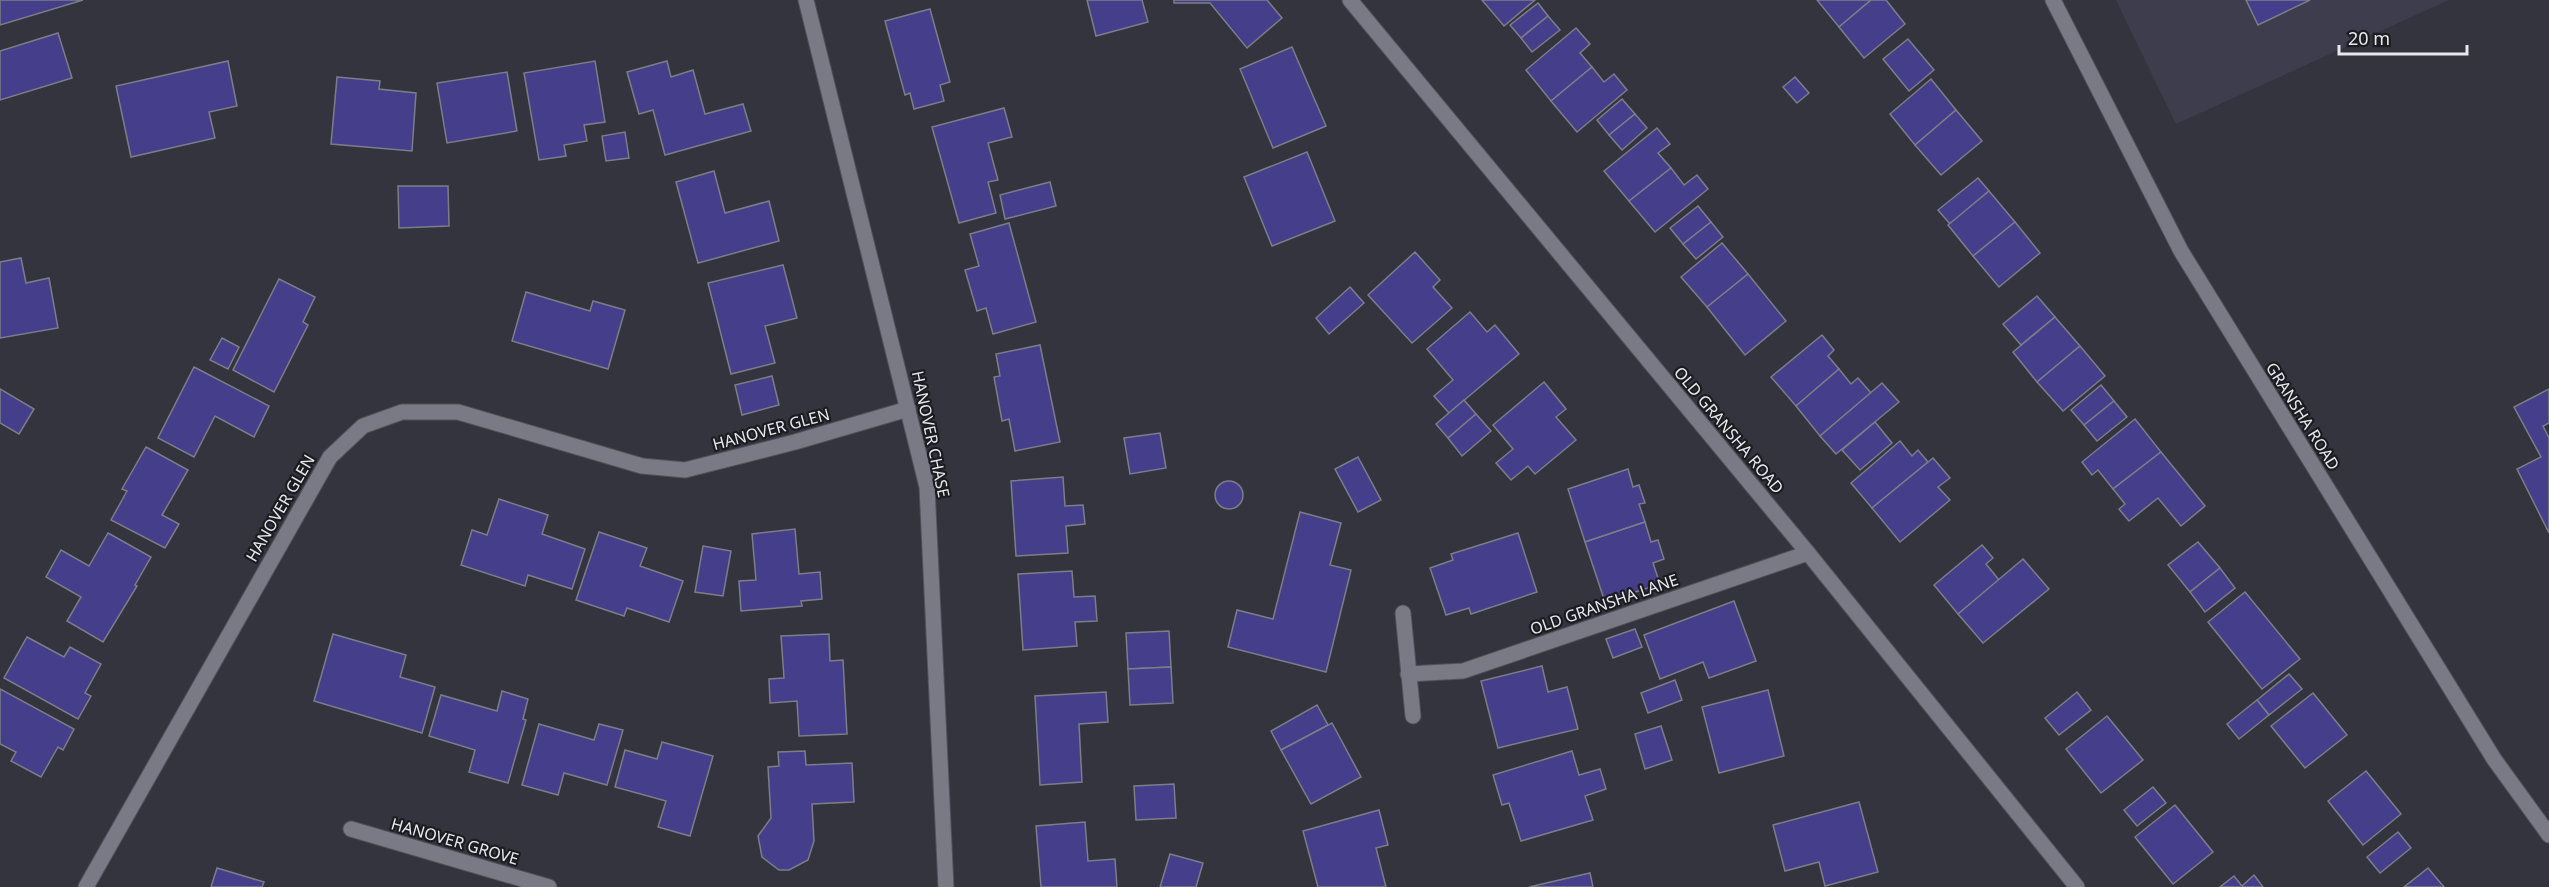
<svg xmlns="http://www.w3.org/2000/svg" width="2549" height="887" viewBox="0 0 2549 887" font-family="'Noto Sans',sans-serif">
	<style>
		.built { fill: #3d3d4d }
		.building { fill: #453e8b; stroke: #7c7d88; stroke-width: 1.5 }
		.lines { fill: none; stroke-linecap: round; stroke-linejoin: round }
		.minor-casing { stroke: #505159; stroke-width: 17 }
		.tertiary-casing { stroke: #505159; stroke-width: 17 }
		.minor { stroke: #797a85; stroke-width: 15 }
		.tertiary { stroke: #797a85; stroke-width: 15 }
		.labels { text-anchor: middle; stroke-width: 4.5; stroke-linejoin: round; paint-order: stroke }
		.street-label { font-size: 16px; fill: #e7e8ee; stroke: #1c1c20 }
	</style>
	<rect width="100%" height="100%" fill="#34343e"/>
	<polygon class="built" points="2116,0 2449,0 2176,124"/>
	<g class="building">
		<polygon points="0,0 83,0 0,25"/>
		<polygon points="1087,0 1142,0 1148,22 1096,36"/>
		<polygon points="1174,0 1267,0 1282,18 1247,48 1210,3 1174,3"/>
		<polygon points="1482,0 1535,0 1504,26"/>
		<polygon points="1817,0 1871,0 1839,27"/>
		<polygon points="1871,0 1886,0 1905,24 1864,58 1839,27"/>
		<polygon points="2246,0 2310,0 2258,25"/>
		<polygon points="1538,3 1548,16 1521,38 1510,25"/>
		<polygon points="930,9 950,82 940,85 944,101 914,109 910,93 905,95 885,21"/>
		<polygon points="1548,16 1560,30 1532,52 1521,38"/>
		<polygon points="1576,28 1590,44 1580,53 1592,67 1551,101 1526,70"/>
		<polygon points="58,33 72,78 0,100 0,51"/>
		<polygon points="1908,39 1934,70 1909,91 1883,59"/>
		<polygon points="1292,47 1326,126 1273,148 1240,69"/>
		<polygon points="228,61 237,106 209,112 215,138 131,157 116,86"/>
		<polygon points="595,61 605,122 584,125 587,141 564,145 566,156 539,160 524,73"/>
		<polygon points="667,61 671,77 693,70 705,114 743,104 751,131 665,155 653,110 639,114 627,72"/>
		<polygon points="1592,67 1604,82 1614,74 1627,90 1577,132 1551,101"/>
		<polygon points="507,72 517,131 447,143 437,83"/>
		<polygon points="337,77 380,81 379,89 416,93 412,151 331,144"/>
		<polygon points="1795,77 1809,93 1797,103 1783,87"/>
		<polygon points="1931,79 1956,110 1915,145 1890,114"/>
		<polygon points="1622,99 1635,114 1609,135 1597,120"/>
		<polygon points="1004,108 1012,137 988,143 998,180 988,182 996,213 959,223 932,127"/>
		<polygon points="1956,110 1982,141 1941,175 1915,145"/>
		<polygon points="1635,114 1647,128 1622,150 1609,135"/>
		<polygon points="1657,128 1670,144 1658,153 1671,168 1629,201 1604,171"/>
		<polygon points="625,132 629,158 606,161 602,136"/>
		<polygon points="1307,152 1335,221 1272,246 1244,177"/>
		<polygon points="1671,168 1684,185 1697,175 1708,189 1655,232 1629,201"/>
		<polygon points="714,171 725,213 769,201 779,241 698,263 676,182"/>
		<polygon points="1978,178 1989,191 1950,224 1938,210"/>
		<polygon points="1050,182 1056,206 1005,219 1000,195"/>
		<polygon points="398,186 448,186 449,226 399,228"/>
		<polygon points="1989,191 2015,222 1973,256 1948,225"/>
		<polygon points="1698,206 1711,222 1683,244 1670,228"/>
		<polygon points="1711,222 1723,237 1696,259 1683,244"/>
		<polygon points="2015,222 2040,253 1999,287 1973,256"/>
		<polygon points="1009,223 1036,322 993,334 986,308 977,311 965,270 979,266 970,234"/>
		<polygon points="1722,243 1748,274 1707,307 1681,277"/>
		<polygon points="1415,252 1440,280 1433,287 1452,308 1412,343 1368,295"/>
		<polygon points="21,258 26,283 49,278 58,328 0,338 0,262"/>
		<polygon points="783,265 797,318 765,326 775,363 731,374 708,283"/>
		<polygon points="1748,274 1786,321 1745,355 1707,307"/>
		<polygon points="279,279 315,297 303,322 308,325 274,392 233,370"/>
		<polygon points="1350,287 1364,303 1329,334 1316,318"/>
		<polygon points="526,292 590,311 593,301 625,310 608,369 512,341"/>
		<polygon points="2037,296 2055,317 2021,345 2003,324"/>
		<polygon points="1470,312 1487,332 1495,325 1519,354 1449,413 1434,396 1453,380 1427,349"/>
		<polygon points="2055,317 2080,346 2037,382 2013,352"/>
		<polygon points="1822,335 1834,350 1828,356 1839,369 1796,406 1771,377"/>
		<polygon points="222,338 239,347 228,369 210,360"/>
		<polygon points="1040,345 1060,442 1015,451 1009,419 1002,421 994,377 1000,376 996,354"/>
		<polygon points="2080,346 2105,376 2063,411 2037,382"/>
		<polygon points="194,367 269,406 254,437 215,416 194,457 158,438"/>
		<polygon points="1839,369 1851,384 1858,378 1871,393 1820,436 1796,406"/>
		<polygon points="772,376 779,405 742,415 735,385"/>
		<polygon points="1544,382 1566,409 1556,417 1576,440 1535,474 1528,466 1511,480 1496,463 1513,449 1493,425"/>
		<polygon points="1882,383 1899,402 1836,454 1820,436"/>
		<polygon points="2101,385 2114,401 2084,425 2071,410"/>
		<polygon points="0,389 34,409 19,434 0,423"/>
		<polygon points="2549,389 2549,423 2543,426 2549,438 2549,533 2517,469 2541,457 2514,407"/>
		<polygon points="1464,400 1476,414 1448,438 1436,424"/>
		<polygon points="2114,401 2127,417 2097,441 2084,425"/>
		<polygon points="1476,414 1491,431 1462,456 1448,438"/>
		<polygon points="2135,419 2161,452 2113,489 2098,470 2092,475 2082,462"/>
		<polygon points="1875,422 1892,443 1860,470 1842,450"/>
		<polygon points="1160,433 1166,468 1130,474 1124,438"/>
		<polygon points="1900,441 1912,456 1918,450 1928,462 1872,508 1851,483"/>
		<polygon points="146,447 188,470 162,515 179,524 165,548 111,520 127,491 122,489"/>
		<polygon points="2161,452 2205,506 2181,526 2158,498 2129,521 2119,509 2125,504 2113,489"/>
		<polygon points="1358,457 1381,500 1358,512 1335,469"/>
		<polygon points="1933,458 1950,478 1938,487 1950,500 1900,542 1872,508"/>
		<polygon points="1628,469 1633,487 1639,485 1645,503 1639,504 1645,522 1585,542 1568,489"/>
		<polygon points="1063,477 1065,506 1083,505 1085,524 1066,526 1068,553 1016,556 1011,481"/>
		<circle cx="1229" cy="495" r="14"/>
		<polygon points="499,499 548,515 542,534 585,549 572,589 528,575 525,586 461,565 472,530 487,535"/>
		<polygon points="1300,512 1341,523 1330,565 1351,570 1326,672 1228,647 1237,610 1273,619"/>
		<polygon points="1645,522 1651,542 1658,540 1664,559 1653,563 1660,584 1605,602 1585,542"/>
		<polygon points="795,529 799,574 820,572 822,599 801,601 802,606 741,611 739,581 756,580 752,534"/>
		<polygon points="599,532 647,548 640,566 683,581 669,622 627,608 624,616 576,600"/>
		<polygon points="108,533 151,557 135,585 137,586 103,642 67,621 81,597 46,577 61,550 89,566"/>
		<polygon points="1518,533 1537,592 1471,614 1469,608 1446,615 1430,568 1453,560 1451,554"/>
		<polygon points="2198,542 2220,568 2190,592 2168,565"/>
		<polygon points="1982,545 1993,558 1986,564 1999,580 1958,614 1934,585"/>
		<polygon points="703,546 731,551 723,596 695,592"/>
		<polygon points="2023,559 2049,589 1983,643 1958,614"/>
		<polygon points="2220,568 2235,588 2205,612 2190,592"/>
		<polygon points="1072,571 1074,597 1095,596 1097,621 1075,622 1077,646 1023,650 1018,574"/>
		<polygon points="2245,592 2300,659 2262,689 2208,622"/>
		<polygon points="1734,601 1756,661 1709,678 1703,662 1660,679 1644,635"/>
		<polygon points="1635,629 1642,647 1613,658 1606,639"/>
		<polygon points="1169,631 1171,667 1128,669 1126,633"/>
		<polygon points="333,634 406,655 400,677 435,687 422,733 314,701"/>
		<polygon points="829,634 830,661 843,660 847,734 799,736 797,701 770,703 769,679 784,678 781,636"/>
		<polygon points="27,637 64,657 70,647 101,664 85,693 91,696 78,719 4,678"/>
		<polygon points="1542,666 1548,692 1567,687 1578,729 1498,748 1481,681"/>
		<polygon points="1171,667 1173,703 1130,705 1128,669"/>
		<polygon points="2289,674 2302,689 2269,715 2257,700"/>
		<polygon points="1675,680 1682,700 1648,713 1641,693"/>
		<polygon points="0,689 74,729 63,750 58,747 41,777 11,761 16,752 0,744"/>
		<polygon points="1768,690 1784,756 1719,773 1702,707"/>
		<polygon points="502,691 528,699 523,719 526,720 508,783 469,772 475,750 429,736 441,695 497,711"/>
		<polygon points="1106,692 1108,722 1079,724 1082,782 1040,785 1035,696"/>
		<polygon points="2077,692 2091,710 2059,735 2045,718"/>
		<polygon points="2313,693 2347,735 2305,768 2271,726"/>
		<polygon points="2257,700 2269,715 2239,739 2227,724"/>
		<polygon points="1317,705 1328,725 1281,750 1271,731"/>
		<polygon points="2107,716 2143,760 2101,793 2066,749"/>
		<polygon points="1332,723 1361,777 1311,804 1281,750"/>
		<polygon points="539,724 594,740 599,724 623,730 607,785 564,773 558,795 522,785"/>
		<polygon points="1661,726 1672,760 1645,769 1635,734"/>
		<polygon points="662,742 713,756 690,836 658,827 666,801 615,787 625,750 657,759"/>
		<polygon points="805,751 806,765 852,763 854,802 812,804 814,841 808,860 789,870 779,870 762,857 758,836 771,818 768,767 779,766 778,752"/>
		<polygon points="1572,751 1579,775 1600,769 1606,789 1585,796 1593,820 1521,841 1509,803 1502,805 1493,775"/>
		<polygon points="2366,771 2401,814 2363,845 2328,801"/>
		<polygon points="1174,784 1176,818 1136,820 1134,786"/>
		<polygon points="2153,787 2166,803 2137,826 2124,810"/>
		<polygon points="1859,802 1878,872 1825,886 1819,862 1785,871 1773,825"/>
		<polygon points="2175,805 2213,852 2173,884 2135,837"/>
		<polygon points="1379,810 1388,845 1376,848 1386,887 1318,887 1303,831"/>
		<polygon points="1085,822 1088,861 1115,859 1117,887 1041,887 1036,826"/>
		<polygon points="2398,832 2411,848 2380,873 2367,857"/>
		<polygon points="1170,854 1203,863 1196,887 1160,887"/>
		<polygon points="217,868 264,882 262,887 211,887"/>
		<polygon points="2428,868 2444,887 2404,887"/>
		<polygon points="1590,873 1593,887 1529,887"/>
		<polygon points="2254,875 2263,887 2220,887 2234,876 2242,886"/>
	</g>
	<g class="lines">
		<g class="minor-casing">
			<g id="minor">
				<polyline points="806,0 927,487 946,887"/>
				<polyline points="1350,0 1808,553 2077,887"/>
				<polyline points="1403,613 1413,716"/>
				<polyline points="1408,674 1463,671 1808,553"/>
				<polyline points="351,829 549,887"/>
				<polyline points="86,887 330,457 363,426 402,412 458,412 642,466 685,470 795,442 908,409"/>
			</g>
		</g>
		<g class="tertiary-casing">
			<polyline id="tertiary" points="2053,0 2181,251 2494,759 2549,835"/>
		</g>
		<use href="#minor" class="minor"/>
		<use href="#tertiary" class="tertiary"/>
	</g>
	<g class="labels">
		<g class="street-label">
			<text transform="translate(2303 416) rotate(58)" y="6">GRANSHA ROAD</text>
			<text transform="translate(771 429) rotate(-15)" y="6">HANOVER GLEN</text>
			<text transform="translate(1729 430) rotate(50)" y="6">OLD GRANSHA ROAD</text>
			<text transform="translate(931 434) rotate(78)" y="6">HANOVER CHASE</text>
			<text transform="translate(280 508) rotate(-60)" y="6">HANOVER GLEN</text>
			<text transform="translate(1604 604) rotate(-19)" y="6">OLD GRANSHA LANE</text>
			<text transform="translate(455 841) rotate(16)" y="6">HANOVER GROVE</text>
		</g>
	</g>
	<path d="M2339 45v9h128v-9" fill="none" stroke="#e7e8ee" stroke-width="3"/>
	<text x="2348" y="45" font-size="18" fill="#e7e8ee" stroke="#1c1c20" stroke-width="4.5" paint-order="stroke">20 m</text>
</svg>
